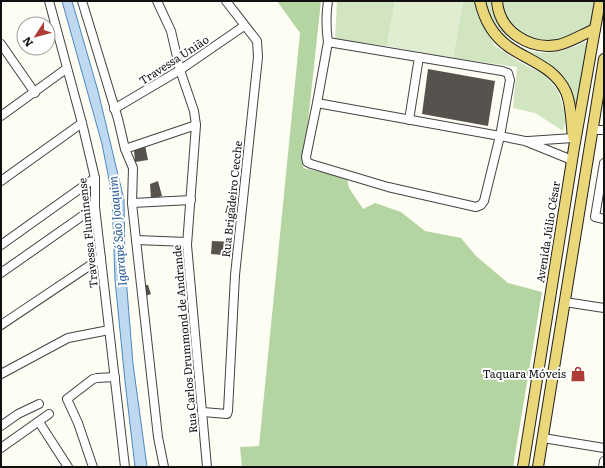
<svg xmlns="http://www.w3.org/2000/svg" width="605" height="468" viewBox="0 0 605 468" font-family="Literata,serif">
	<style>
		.green { fill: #d0e5c0 }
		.forest { fill: #b4d4a1 }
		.pitch { fill: #e1edd1 }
		.water { fill: #bed9f0; stroke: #4d87be }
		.building { fill: #57524d }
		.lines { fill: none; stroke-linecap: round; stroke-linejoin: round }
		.minor-casing { stroke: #434343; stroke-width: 10 }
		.major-casing { stroke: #212121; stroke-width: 12 }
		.minor { stroke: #fff; stroke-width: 8 }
		.major { stroke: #e9d779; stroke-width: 10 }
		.labels { text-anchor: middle; stroke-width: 4; stroke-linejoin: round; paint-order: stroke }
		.street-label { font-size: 11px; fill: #101010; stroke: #fff }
		.poi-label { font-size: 11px; fill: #101010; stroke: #fff; text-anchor: end }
		.water-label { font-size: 12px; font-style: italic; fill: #275b94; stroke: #fff }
	</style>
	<rect width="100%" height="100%" fill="#fefdf4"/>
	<g class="green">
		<polygon points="337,1 395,1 387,46 335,40"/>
		<polygon points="463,1 476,1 478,17 495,46 521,63 544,74 557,89 567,118 563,131 535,113 513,108 517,67 453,58"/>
		<path d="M486 1H491C490 10 496 22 501 29 523 61 556 56 587 41L576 115 573 96 565 79 544 63 507 42 497 31 487 8Z"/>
		<path d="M501 1H595L590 27C583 31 575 36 568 39 552 44 522 41 512 27 507 19 504 10 501 1Z"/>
	</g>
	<polygon class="forest" points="277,1 321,1 303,168 347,178 349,188 363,209 375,203 401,212 425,231 461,238 476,256 508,283 542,292 513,467 242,467 240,447 259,446 300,33"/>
	<polygon class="pitch" points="395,1 463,1 453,58 387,46"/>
	<polygon class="water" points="62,1 72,1 98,91 124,200 125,265 133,364 147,467 135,467 125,381 115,280 112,195 102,144"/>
	<g class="building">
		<polygon points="428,69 495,81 488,126 422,114"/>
		<polygon points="145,145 148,160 135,162 134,150"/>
		<polygon points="158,181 162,196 151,199 150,184"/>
		<polygon points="229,200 236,201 236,213 225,213"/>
		<polygon points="212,241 233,242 234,256 211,254"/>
		<polygon points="144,285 148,285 151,294 145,296"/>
	</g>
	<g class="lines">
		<g class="minor-casing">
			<g id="minor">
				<polyline points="49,1 82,123 95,178 95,207 125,467"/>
				<polyline points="82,1 118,119 125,149 133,168 132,203 136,240 158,437 164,467"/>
				<polyline points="157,1 171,31 180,70 194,111 196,125 187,245 207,467"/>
				<path d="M328 1C326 14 326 28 328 42L502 71 508 73 510 80 500 136 484 201 481 205 476 207 388 187 311 164 307 162 306 157 317 103 500 136 525 141 572 160"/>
				<polyline points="1,44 35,93"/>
				<polyline points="317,103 328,42"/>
				<polyline points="114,109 180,70 244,26"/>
				<polyline points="1,116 66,69"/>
				<polyline points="409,120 419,57"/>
				<polyline points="597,130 604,130"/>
				<polyline points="528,141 573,138"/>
				<polyline points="125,149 196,125"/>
				<polyline points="604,163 595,217 604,219"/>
				<polyline points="1,181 82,123"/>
				<polyline points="132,203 191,200"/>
				<polyline points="136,240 187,242"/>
				<polyline points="1,245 95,178"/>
				<polyline points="1,273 95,207"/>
				<polyline points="565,302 604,308"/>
				<polyline points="1,325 101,258"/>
				<polyline points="1,374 68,338 109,330"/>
				<polyline points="203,412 227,414 228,411 235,275 258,57 257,41 226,1"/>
				<polyline points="39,422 68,467"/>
				<polyline points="1,426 18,414 39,404"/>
				<polyline points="543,438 604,448"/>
				<polyline points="1,448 49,414"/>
				<polyline points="93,467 78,423 67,399 93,379 97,378 115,377"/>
				<polyline points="603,467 604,461"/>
			</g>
		</g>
		<g class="major-casing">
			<g id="major">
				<path d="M480 1C484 19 493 36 509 47 529 61 555 67 566 92 572 106 571 123 573 137"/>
				<path d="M497 1C499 31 529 50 558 45 571 42 583 34 595 29"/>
				<polyline points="523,467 574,148 600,1"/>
				<polyline points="538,467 604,59"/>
			</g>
		</g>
		<use href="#minor" class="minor"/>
		<use href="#major" class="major"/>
	</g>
	<defs>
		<g id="shop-bare" transform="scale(1.2)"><path d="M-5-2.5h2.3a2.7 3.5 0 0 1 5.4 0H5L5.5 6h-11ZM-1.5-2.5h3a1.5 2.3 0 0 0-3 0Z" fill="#b03c37" stroke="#fff" stroke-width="2.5" paint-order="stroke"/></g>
	</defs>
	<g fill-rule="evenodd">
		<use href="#shop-bare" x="578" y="374"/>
	</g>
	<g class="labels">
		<g class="street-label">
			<text transform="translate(174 60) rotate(-33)" y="4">Travessa União</text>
			<text transform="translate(232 199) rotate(-84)" y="4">Rua Brigadeiro Cecche</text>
			<text transform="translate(548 232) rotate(-81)" y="4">Avenida Júlio César</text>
			<text transform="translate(88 233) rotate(-96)" y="4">Travessa Fluminense</text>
			<text transform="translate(185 339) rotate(-95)" y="4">Rua Carlos Drummond de Andrande</text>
		</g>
		<g class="poi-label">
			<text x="566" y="378">Taquara Móveis</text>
		</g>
		<g class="water-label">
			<text transform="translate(118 231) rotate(-95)" y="4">Igarapé São Joaquim</text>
		</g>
	</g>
	<rect width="605" height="468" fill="none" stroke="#101010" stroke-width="4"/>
	<g transform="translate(36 36) rotate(234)"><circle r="19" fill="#ffffff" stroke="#9f9f9f"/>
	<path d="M0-3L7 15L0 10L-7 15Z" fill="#b03c37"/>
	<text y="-6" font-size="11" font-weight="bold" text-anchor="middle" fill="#101010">N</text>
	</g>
</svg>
